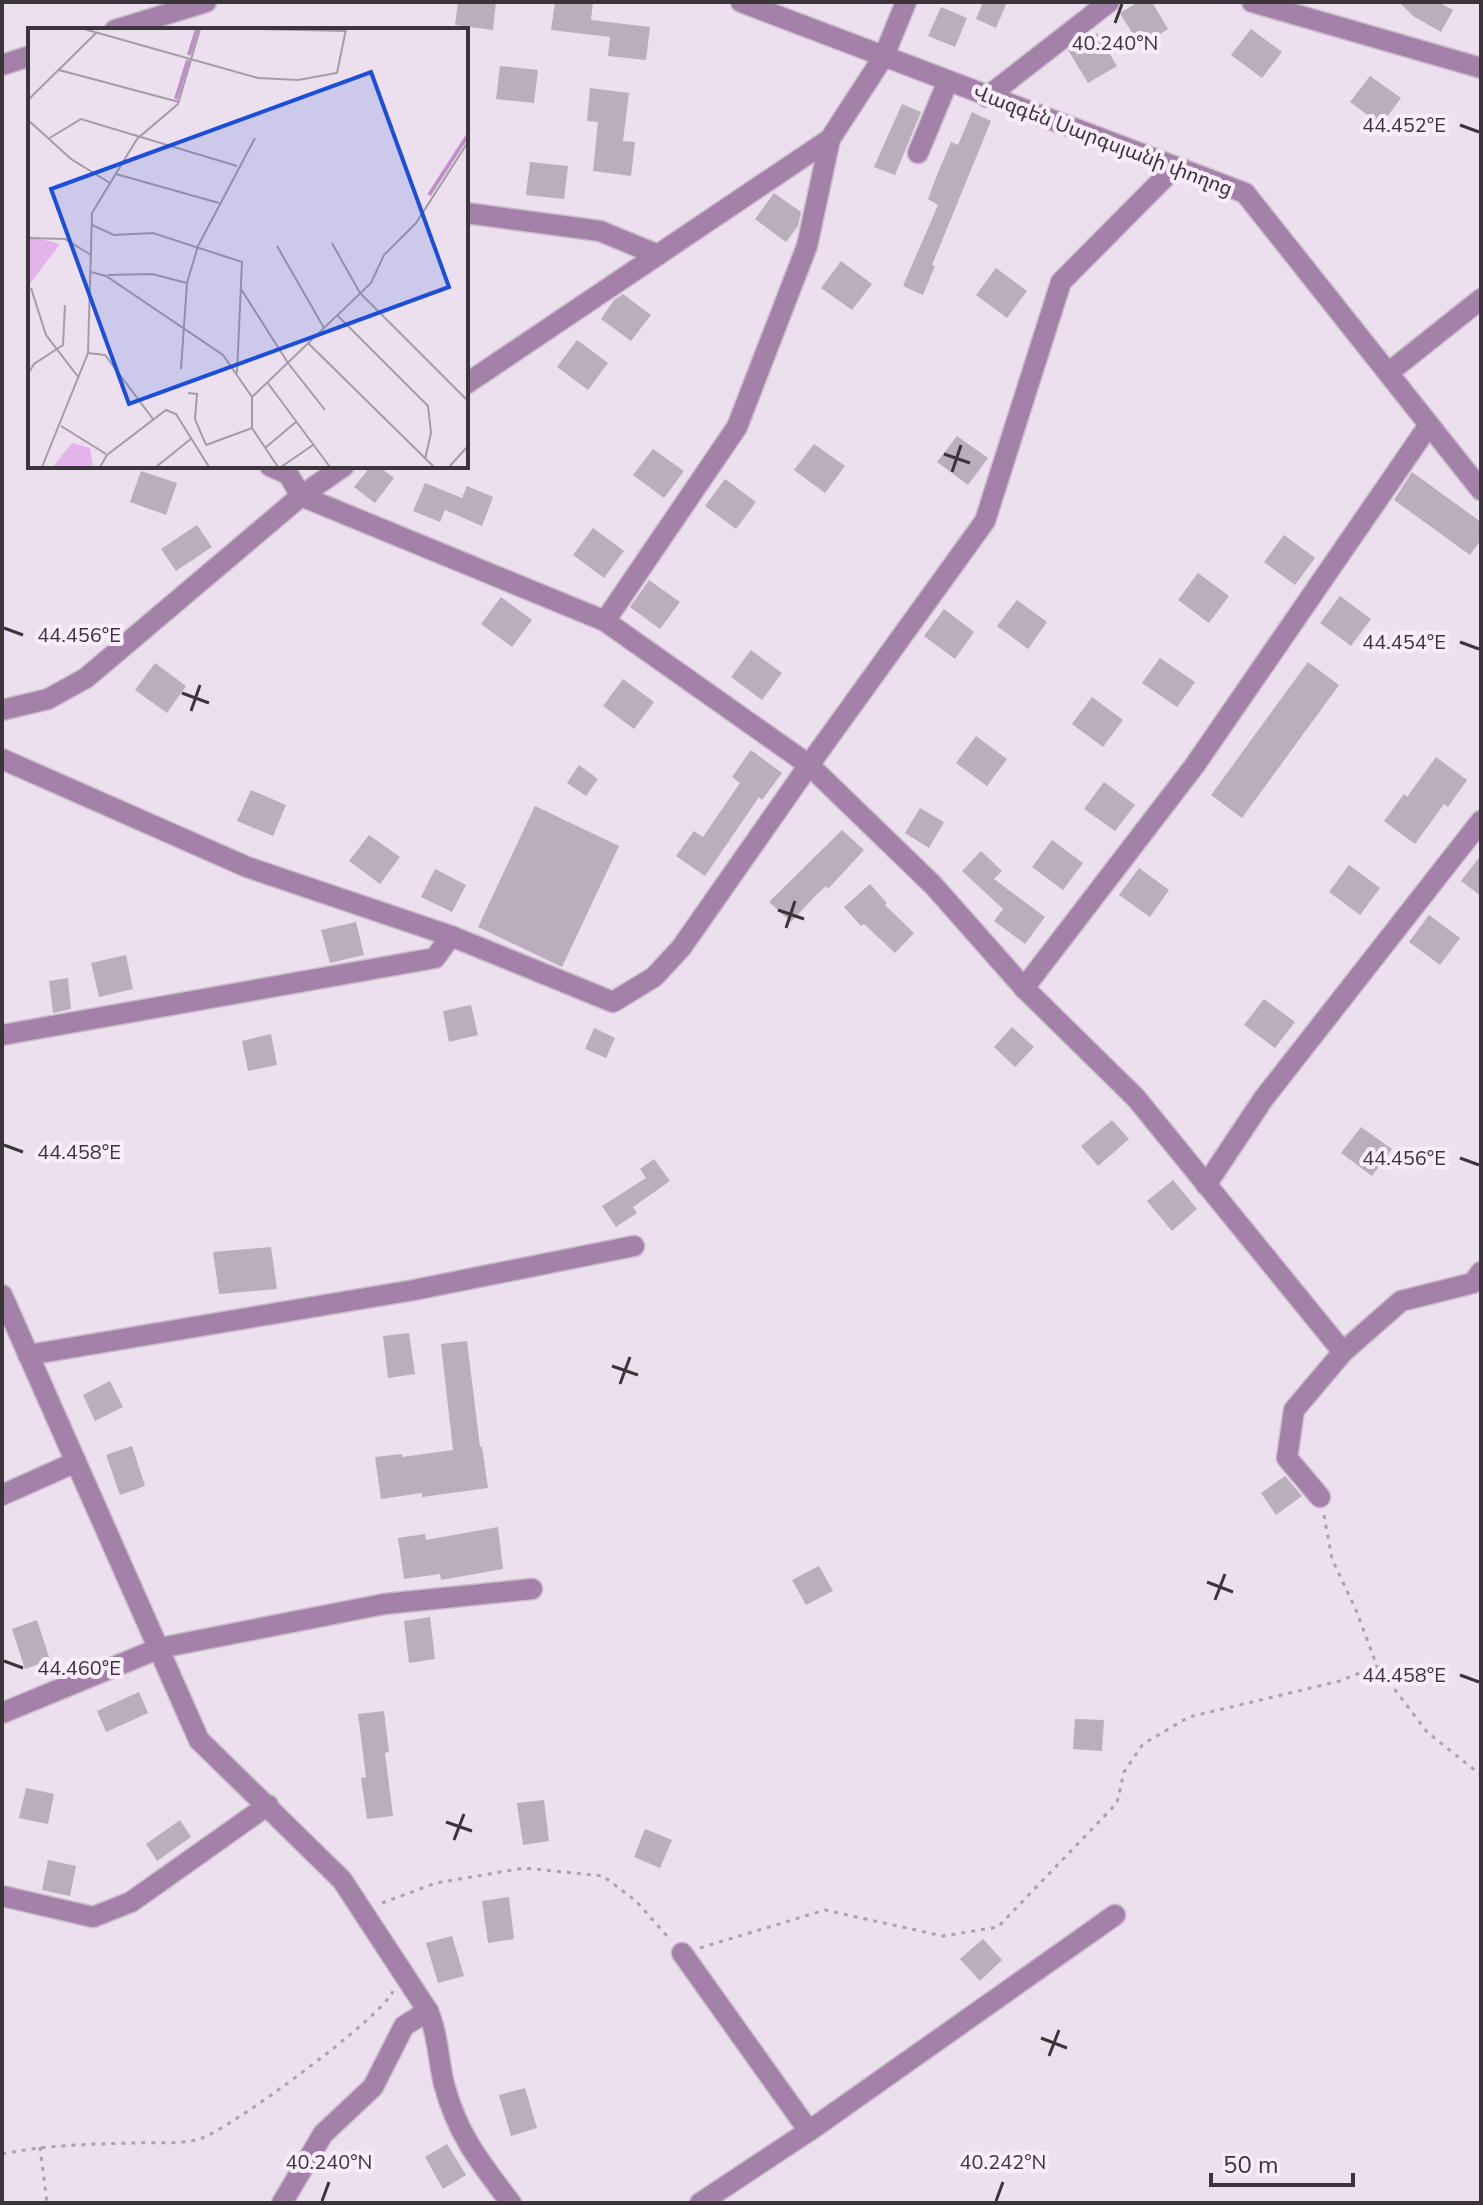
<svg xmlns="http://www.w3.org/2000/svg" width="1483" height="2205" viewBox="0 0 1483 2205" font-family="'Nunito Sans','Noto Sans Armenian',sans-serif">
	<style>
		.building { fill: #baadbc }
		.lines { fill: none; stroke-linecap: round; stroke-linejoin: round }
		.minor-casing { stroke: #c9bdca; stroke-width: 23 }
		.path { stroke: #aca1ad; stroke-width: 3; stroke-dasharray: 4 6; stroke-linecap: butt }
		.minor { stroke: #a381a8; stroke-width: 20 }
		.ticks { fill: none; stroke: #3b353b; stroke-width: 3 }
		.labels { text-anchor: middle; stroke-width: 8; stroke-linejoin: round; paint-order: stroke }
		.street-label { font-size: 20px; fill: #3b353b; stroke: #f9ecfb }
		.inset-river { fill: none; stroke: #bf8fc7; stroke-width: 4 }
		.inset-road { fill: none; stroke: #a59ba6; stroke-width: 2 }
		.view { fill: #1d4ed8; fill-opacity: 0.15; stroke: #1d4ed8; stroke-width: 4 }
		.inset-edge { fill: none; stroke: #3b353b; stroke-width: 4 }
		.ticks-label { font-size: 20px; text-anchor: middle; fill: #3b353b; stroke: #f9ecfb; stroke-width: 8; stroke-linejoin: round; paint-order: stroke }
	</style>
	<rect width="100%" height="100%" fill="#ecdfee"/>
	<g class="building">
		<polygon points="458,2 496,2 493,30 455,25"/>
		<polygon points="555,2 593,2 591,20 650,27 646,60 608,56 610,37 551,30"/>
		<polygon points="983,2 1007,2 996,28 976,19"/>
		<polygon points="1138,2 1152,2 1168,29 1140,46 1120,13"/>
		<polygon points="1399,2 1438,2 1453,10 1441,32 1413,16"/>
		<polygon points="941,7 967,18 955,47 928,36"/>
		<polygon points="1251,29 1282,52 1262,78 1231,55"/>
		<polygon points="1097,33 1117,66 1088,83 1068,50"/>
		<polygon points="500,66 538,70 534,103 496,99"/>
		<polygon points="1370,76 1401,98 1381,125 1350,102"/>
		<polygon points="590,88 629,93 623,141 635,142 631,176 593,171 598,122 587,121"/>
		<polygon points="902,104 921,112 895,175 874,167"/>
		<polygon points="972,112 991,121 932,265 935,266 923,295 903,286 938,205 928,199 937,175 951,142 958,145"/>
		<polygon points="530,162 568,166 564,199 526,195"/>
		<polygon points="774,193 801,212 798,226 786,242 755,219"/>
		<polygon points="841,261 872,284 852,310 821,288"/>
		<polygon points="996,268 1027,291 1007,318 976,295"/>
		<polygon points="623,294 651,315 631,341 601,319 614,300"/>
		<polygon points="577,340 608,363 588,390 557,367"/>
		<polygon points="957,436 988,458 968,485 937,462"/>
		<polygon points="814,444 845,466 825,493 794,470"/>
		<polygon points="653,449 684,471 664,498 633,475"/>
		<polygon points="371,466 378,466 394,478 375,503 354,487"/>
		<polygon points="141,471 177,483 166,515 130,502"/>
		<polygon points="1412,472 1481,522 1481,540 1470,555 1394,500"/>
		<polygon points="725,479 756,502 736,529 705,506"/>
		<polygon points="425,483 462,498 467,486 493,497 482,526 445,510 440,522 413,511"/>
		<polygon points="197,525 212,547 176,571 161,549"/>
		<polygon points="593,528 624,551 604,578 573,555"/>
		<polygon points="1284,535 1315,558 1295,585 1264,562"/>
		<polygon points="1198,573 1229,596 1209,623 1178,600"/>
		<polygon points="649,580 680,602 660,629 630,607"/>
		<polygon points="1340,596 1371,619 1351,646 1320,623"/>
		<polygon points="501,597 532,620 512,647 481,624"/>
		<polygon points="1017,600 1047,622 1028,649 997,626"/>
		<polygon points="944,609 974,632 955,659 924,636"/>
		<polygon points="751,650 782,673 762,700 731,677"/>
		<polygon points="1160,658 1195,682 1177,707 1142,683"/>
		<polygon points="1308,662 1339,685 1242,818 1211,795"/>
		<polygon points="155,663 186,686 167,713 135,690"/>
		<polygon points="623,679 654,702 634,729 603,706"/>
		<polygon points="1092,697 1123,720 1103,747 1072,724"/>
		<polygon points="976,736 1007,759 987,786 956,763"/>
		<polygon points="751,750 782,773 762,800 759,797 705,876 676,856 694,831 703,837 740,783 732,777"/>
		<polygon points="1436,757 1467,780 1448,807 1444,804 1415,844 1384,821 1404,794 1407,797"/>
		<polygon points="579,765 598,779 586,796 567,783"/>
		<polygon points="1104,782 1135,805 1115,831 1084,809"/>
		<polygon points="251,790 286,805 273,836 237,821"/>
		<polygon points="535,806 619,846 562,967 478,927"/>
		<polygon points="920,808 944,822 929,848 905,833"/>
		<polygon points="842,830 864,850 828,889 826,886 816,895 791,922 769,902"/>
		<polygon points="369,835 400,857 380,884 349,861"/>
		<polygon points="1052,840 1083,863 1063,890 1032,867"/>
		<polygon points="981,851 1002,871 994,879 1045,917 1025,944 994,921 1003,909 962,871"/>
		<polygon points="1481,855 1481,896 1461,881"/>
		<polygon points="1349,865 1380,888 1360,915 1329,892"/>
		<polygon points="1139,868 1169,890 1150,917 1119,895"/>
		<polygon points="435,869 466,885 452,912 421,897"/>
		<polygon points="870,884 887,903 885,905 914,933 895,953 864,924 861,926 844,907"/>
		<polygon points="1429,915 1460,938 1440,965 1409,942"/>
		<polygon points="356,922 364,955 330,963 321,930"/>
		<polygon points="126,955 133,989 99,997 91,963"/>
		<polygon points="68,978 71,1009 53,1013 49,981"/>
		<polygon points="1264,999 1295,1022 1275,1048 1244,1025"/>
		<polygon points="471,1005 478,1035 449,1042 443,1011"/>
		<polygon points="1012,1027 1034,1047 1015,1067 994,1047"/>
		<polygon points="594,1028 615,1038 606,1058 585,1049"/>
		<polygon points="271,1034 277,1065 248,1071 242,1041"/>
		<polygon points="1112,1120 1129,1139 1098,1166 1081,1146"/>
		<polygon points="1361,1127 1392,1149 1372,1176 1341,1153"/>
		<polygon points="654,1159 670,1181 633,1207 637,1213 616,1227 602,1206 646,1178 640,1169"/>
		<polygon points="1173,1180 1197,1209 1172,1231 1147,1201"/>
		<polygon points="271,1247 277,1289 219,1294 213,1252"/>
		<polygon points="409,1333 415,1374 388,1378 383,1336"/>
		<polygon points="467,1341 480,1447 482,1447 488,1488 422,1497 422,1493 381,1499 375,1457 402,1454 402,1457 453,1450 441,1344"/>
		<polygon points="110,1381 123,1407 95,1421 83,1395"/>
		<polygon points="132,1446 145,1486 120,1495 106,1455"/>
		<polygon points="1285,1476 1302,1496 1276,1515 1261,1493"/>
		<polygon points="498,1527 503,1569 441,1580 440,1574 404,1579 398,1538 425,1534 426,1540"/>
		<polygon points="819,1566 833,1591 806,1605 792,1580"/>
		<polygon points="430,1617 435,1659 409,1663 404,1621"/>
		<polygon points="37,1620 50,1660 25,1669 12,1629"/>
		<polygon points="139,1692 148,1713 106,1732 97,1711"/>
		<polygon points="384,1711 389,1752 385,1753 393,1816 367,1819 361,1778 366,1777 358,1714"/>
		<polygon points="1075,1719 1104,1720 1102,1751 1073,1749"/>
		<polygon points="26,1788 54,1794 48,1824 19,1818"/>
		<polygon points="544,1800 549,1841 523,1845 517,1803"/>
		<polygon points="180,1820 191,1837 157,1861 146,1844"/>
		<polygon points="645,1829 672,1840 660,1868 634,1857"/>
		<polygon points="48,1860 76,1866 70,1896 42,1890"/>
		<polygon points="509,1897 514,1939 488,1943 482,1901"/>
		<polygon points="452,1936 464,1976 438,1983 426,1943"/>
		<polygon points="983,1939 1002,1960 980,1981 960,1959"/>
		<polygon points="525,2088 537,2128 511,2136 499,2095"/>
		<polygon points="447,2144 466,2175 443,2189 425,2157"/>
	</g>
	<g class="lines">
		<g class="minor-casing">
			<g id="minor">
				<polyline points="741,2 1245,193 1481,490"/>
				<polyline points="1252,2 1481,68"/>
				<polyline points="115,30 206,2"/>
				<polyline points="2,65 30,56"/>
				<polyline points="987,97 1109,2"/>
				<polyline points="918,153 948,81"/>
				<polyline points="466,213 600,231 658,255"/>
				<polyline points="1388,373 1481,299"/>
				<polyline points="466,384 830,139 884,56 906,2"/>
				<polyline points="270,466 288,474 301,496 605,621 809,765 933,885 1024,988 1136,1098 1343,1352"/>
				<polyline points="605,621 737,427 807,246 830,139"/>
				<polyline points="2,710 48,699 86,678 301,496 344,466"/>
				<polyline points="2,759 247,867 451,936 613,1002 654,977 681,948 809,765 985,521 1061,282 1175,167"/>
				<polyline points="1024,988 1195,765 1429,425"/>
				<polyline points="2,1035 435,958 451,936"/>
				<polyline points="1206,1185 1264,1098 1481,821"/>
				<path d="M2 1295 199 1740 342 1880 428 2011C438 2034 438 2059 444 2084 457 2134 481 2164 511 2203"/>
				<polyline points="28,1355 414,1290 634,1246"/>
				<polyline points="2,1495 76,1462"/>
				<polyline points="1320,1497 1287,1458 1294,1410 1343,1352 1401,1301 1473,1283 1481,1272"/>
				<polyline points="2,1713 160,1648 384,1604 532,1589"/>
				<polyline points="2,1896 93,1917 131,1902 268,1805"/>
				<polyline points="682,1953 809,2131"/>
				<polyline points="282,2203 323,2134 373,2087 404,2026 428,2011"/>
				<polyline points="700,2203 809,2131 1115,1915"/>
			</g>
		</g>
		<g class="path">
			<polyline points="1324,1515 1332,1559 1356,1610 1377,1666 1427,1732 1481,1775"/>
			<polyline points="382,1903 436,1883 524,1868 603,1876 636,1901 668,1937"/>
			<polyline points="700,1948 825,1910 943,1936 998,1927 1117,1803 1124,1772 1143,1744 1189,1717 1340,1681 1377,1666"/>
			<polyline points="40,2147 47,2203"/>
			<path d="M2 2154C46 2145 90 2144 135 2143 156 2142 182 2145 202 2138 231 2128 383 2017 393 1991"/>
		</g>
		<use href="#minor" class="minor"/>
	</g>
	<path class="ticks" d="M1115 23 1122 4M1460 125 1479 132M944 454 970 463M952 472 961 445M4 628 23 635M1460 642 1479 649M182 693 209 703M191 711 200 685M778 910 804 919M786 928 795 901M4 1145 23 1152M1460 1158 1479 1165M612 1366 638 1375M620 1384 630 1357M1207 1582 1233 1592M1215 1600 1225 1574M4 1661 23 1668M1460 1675 1479 1682M446 1822 472 1831M454 1840 464 1814M1041 2038 1067 2048M1049 2056 1059 2030M322 2201 329 2182M996 2201 1003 2182"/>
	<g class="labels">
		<g class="street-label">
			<text transform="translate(1103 140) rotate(21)" y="7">Վազգեն Սարգսյանի փողոց</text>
		</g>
	</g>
	<g transform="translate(28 28)">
		<rect width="440" height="440" fill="#ecdfee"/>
		<path d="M0 208 32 216 0 258ZM44 415 62 420 65 439H25Z" fill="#e3b4ea"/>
		<path class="inset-river" d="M161 27 169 1M148 71 160 32M401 167 440 107"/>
		<path class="inset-road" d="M56 1 230 50 270 52 309 45 318 1M229 1 318 3M31 42 151 74M0 72 69 4M0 92 43 131 82 155M20 111 53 91 209 138M88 146 191 175M64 197 86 207 125 205 214 234 209 345M0 210 37 211 63 227M304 215 332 265 440 373M249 218 296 300M63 244 78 248 195 327 224 369M80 247 124 246 159 255M3 260 18 307 51 350M213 261 260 335 297 382M309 287 400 378 403 405 397 431M280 315 406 439M60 325 77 327 125 391M153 341 159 255 170 218 227 110M0 346 6 336 35 317 37 277M239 354 302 439M160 365 169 366 167 391 178 417M33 398 78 426M224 400V369L343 255 356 227 388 195 440 114M224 400 250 439M178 417 224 400M237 420 268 394M14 439 60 325 64 185 109 111 150 76 172 1M72 439 79 427 138 382 148 386 181 439M128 439 164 410M253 439 285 417M421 439 440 418"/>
		<path class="view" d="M343 44 421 259 101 376 23 161Z"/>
		<rect width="440" height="440" class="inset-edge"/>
	</g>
	<g class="ticks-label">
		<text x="1115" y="50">40.240°N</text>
		<text x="1404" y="132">44.452°E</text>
		<text x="79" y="642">44.456°E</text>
		<text x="1404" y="649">44.454°E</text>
		<text x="79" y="1159">44.458°E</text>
		<text x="1404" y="1165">44.456°E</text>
		<text x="79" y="1675">44.460°E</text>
		<text x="1404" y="1682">44.458°E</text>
		<text x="329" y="2169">40.240°N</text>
		<text x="1003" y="2169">40.242°N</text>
	</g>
	<rect width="1483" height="2205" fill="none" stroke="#3b353b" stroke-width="8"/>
	<path d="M1211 2173v12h142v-12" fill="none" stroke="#3b353b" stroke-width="4"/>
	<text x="1223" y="2173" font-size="24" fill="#3b353b" stroke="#f9ecfb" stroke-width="6" paint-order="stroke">50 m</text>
</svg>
